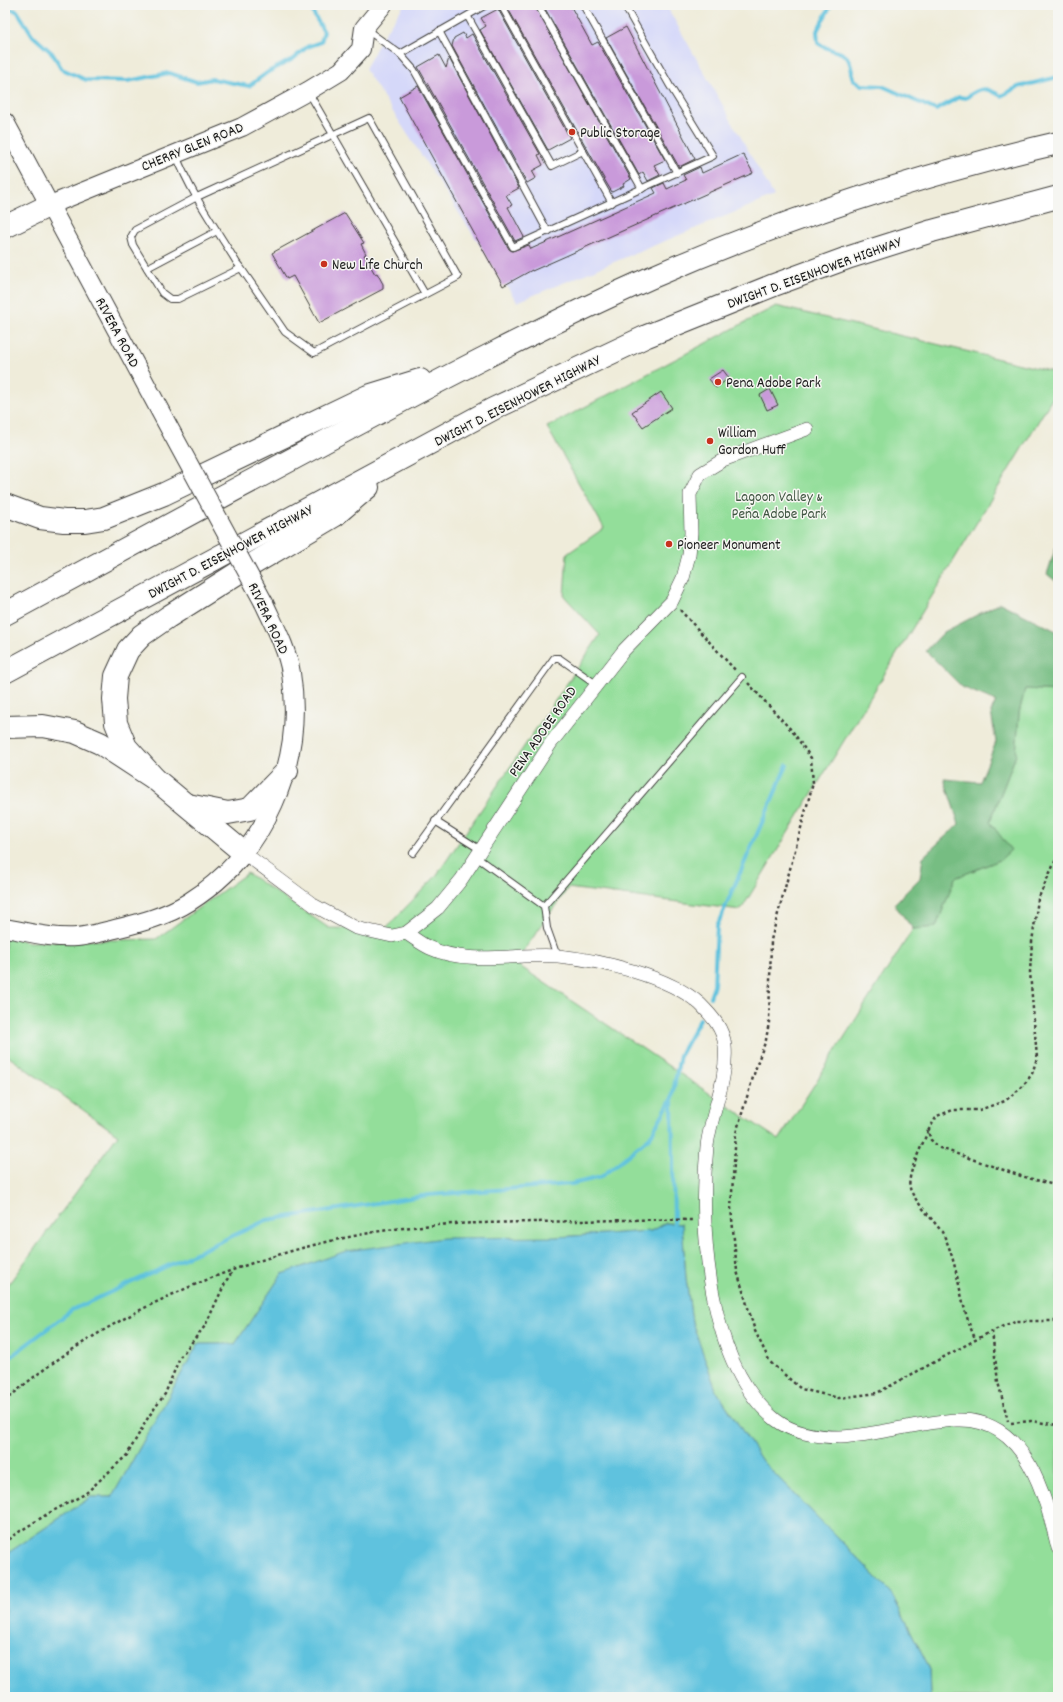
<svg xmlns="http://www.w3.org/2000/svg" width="1063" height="1702" viewBox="0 0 1063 1702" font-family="Dekko,sans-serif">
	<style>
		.built { fill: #d5d8f9 }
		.green { fill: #93de9a; stroke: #587d5b }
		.forest { fill: #76bd82; stroke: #496c4f }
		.water { fill: #5fc2de; stroke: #3e6f7d }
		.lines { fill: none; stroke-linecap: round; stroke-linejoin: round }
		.stream { stroke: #5fc2de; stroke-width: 4 }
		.building { fill: #c99ada }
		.lane-casing { stroke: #3c3b38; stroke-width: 8 }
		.street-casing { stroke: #3c3b38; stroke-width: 14 }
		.secondary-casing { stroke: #3c3b38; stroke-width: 20 }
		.highway-casing { stroke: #3c3b38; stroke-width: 24 }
		.path { stroke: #3c3b38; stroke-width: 2.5; stroke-dasharray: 3 3; stroke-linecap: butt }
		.lane { stroke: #fff; stroke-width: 6 }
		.street { stroke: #fff; stroke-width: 13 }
		.secondary { stroke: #fff; stroke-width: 18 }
		.highway { stroke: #fff; stroke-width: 22 }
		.secondary-bridge-casing { stroke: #3c3b38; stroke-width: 20; stroke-linecap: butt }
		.secondary-bridge { stroke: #fff; stroke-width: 18 }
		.poi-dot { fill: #c8321e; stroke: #f6f6f2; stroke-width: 1.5 }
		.labels { text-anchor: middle; stroke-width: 3; stroke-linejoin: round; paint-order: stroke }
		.poi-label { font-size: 15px; fill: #1c1c1c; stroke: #f6f6f2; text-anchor: start }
		.street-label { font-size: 15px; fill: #1c1c1c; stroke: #f6f6f2 }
		.park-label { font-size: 15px; fill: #405642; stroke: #f6f6f2 }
	</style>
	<rect width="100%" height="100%" fill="#f6f6f2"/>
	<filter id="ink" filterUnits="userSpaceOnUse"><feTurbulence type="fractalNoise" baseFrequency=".025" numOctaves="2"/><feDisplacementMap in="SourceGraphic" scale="8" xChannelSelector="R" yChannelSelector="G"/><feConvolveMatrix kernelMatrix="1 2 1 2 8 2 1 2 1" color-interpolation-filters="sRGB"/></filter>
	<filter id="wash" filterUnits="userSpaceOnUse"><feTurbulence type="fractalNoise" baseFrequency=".012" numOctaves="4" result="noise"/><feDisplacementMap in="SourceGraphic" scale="16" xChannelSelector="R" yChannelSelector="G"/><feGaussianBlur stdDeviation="0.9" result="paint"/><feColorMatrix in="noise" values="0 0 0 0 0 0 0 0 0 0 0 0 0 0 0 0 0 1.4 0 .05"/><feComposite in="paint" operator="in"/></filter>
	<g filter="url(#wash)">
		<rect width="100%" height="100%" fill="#efecda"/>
		<polygon class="built" points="404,5 666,5 774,196 517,302 365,69 384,34"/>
		<polygon class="green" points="776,306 1058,373 1058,389 741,910 568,888 515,963 779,1140 913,929 936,927 955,878 1000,860 990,822 1016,755 1019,713 1025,689 1058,691 1058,1697 930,1697 929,1667 890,1591 762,1461 716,1390 692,1322 686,1278 682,1224 665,1223 651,1231 557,1237 282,1274 235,1344 198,1344 112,1497 91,1497 5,1555 5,1289 118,1135 5,1054 5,935 27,942 156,939 247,873 329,928 385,929 436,876 600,635 564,596 567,554 604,528 547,427"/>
		<g class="forest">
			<polygon points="1056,547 1058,547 1058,583 1047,574"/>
			<polygon points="1000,603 1058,632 1058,691 1025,689 1019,713 1016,755 990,822 1011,850 1000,860 955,878 936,927 913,929 894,904 920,878 923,857 959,824 944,779 980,782 996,742 991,712 996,701 962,687 926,651 944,632"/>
		</g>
		<polygon class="water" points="665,1223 682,1224 686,1278 692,1322 716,1390 762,1461 890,1591 929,1667 930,1697 5,1697 5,1555 91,1497 112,1497 198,1344 235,1344 282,1274 346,1251 444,1238 557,1237 651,1231"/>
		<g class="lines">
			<g class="stream">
				<path d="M831 5 817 31 818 43C839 58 849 43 853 79L862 85 882 86 936 110 959 97 966 98C981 86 985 87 1001 96L1018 87 1058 77"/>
				<polyline points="5,8 17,11 33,36 52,53 62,69 86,80 128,81 169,73 197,82 212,79 249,86 268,72 293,59 307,47 321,42 324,32 313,13 317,5"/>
				<polyline points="710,997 714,985 717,926 787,765"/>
				<polyline points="672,1100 674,1223"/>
				<polyline points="5,1361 72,1310 267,1220 429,1195 572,1184 601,1177 650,1137 672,1098 680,1055 700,1019"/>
			</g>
		</g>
		<g id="blocks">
			<g class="building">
				<polygon points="506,5 534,5 631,179 623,184 624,186 612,192 607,184"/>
				<polygon points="543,5 570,5 592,45 598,42 665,160 654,165 660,175 648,181 643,172 639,175"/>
				<polygon points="498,9 570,138 548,150 480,30 486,26 481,18"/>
				<polygon points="626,27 695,159 679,167 606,38"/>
				<polygon points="463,33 466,38 472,34 540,154 538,155 543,165 532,171 536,178 527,183 452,46 454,38"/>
				<polygon points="439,55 446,68 449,58 519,188 506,195 512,205 508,207 524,237 515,241 418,67"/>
				<polygon points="418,86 509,249 512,251 529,245 531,249 656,193 653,188 664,183 667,189 686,180 683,175 700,167 702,173 743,154 753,173 532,271 532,270 503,286 399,97"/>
				<polygon points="345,213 364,243 361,244 366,254 364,255 375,274 377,273 383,284 383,289 319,323 293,276 287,279 272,253"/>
				<polygon points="723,370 729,378 716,388 709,379"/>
				<polygon points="770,389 778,405 767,410 760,395"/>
				<polygon points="661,392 672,408 643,427 632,412"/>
			</g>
		</g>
	</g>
	<g filter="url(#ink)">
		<use href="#blocks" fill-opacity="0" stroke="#3c3b38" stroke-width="1"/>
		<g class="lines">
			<g class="lane-casing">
				<g id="lane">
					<polyline points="501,5 612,203"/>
					<polyline points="538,5 642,189"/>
					<polyline points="583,5 677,173"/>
					<polyline points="468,17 552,166 583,151"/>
					<polyline points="367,30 400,54 414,70 513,247 713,156 670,86 624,5"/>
					<polyline points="439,31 548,232"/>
					<polyline points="400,54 486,5"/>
					<polyline points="309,93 425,294"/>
					<path d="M176 155C191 194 216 228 237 263L241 268 285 332 314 353 458 277 369 118 197 197 135 230 131 237 133 245 162 293 170 299H178L241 268"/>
					<polyline points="147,268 217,231"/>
					<polyline points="435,821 481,850"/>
					<polyline points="413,853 554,658 559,658 596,684"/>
					<polyline points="476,857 544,906 547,928 557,956"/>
					<polyline points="544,906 742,677"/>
				</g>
			</g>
			<g class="street-casing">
				<g id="street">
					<polyline points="244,853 315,906 356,928 392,936 406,933 438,908 461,880 551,743 624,650 672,601 683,578 689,555 691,533 690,494 700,474 723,460 807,429"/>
					<path d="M406 933C414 938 421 944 430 948 469 966 516 953 558 956 599 960 669 976 700 1004 712 1016 723 1028 725 1046 728 1080 711 1113 707 1146 699 1226 707 1366 776 1420 794 1434 818 1437 840 1437 879 1435 917 1422 957 1420 1026 1417 1045 1495 1058 1548"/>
				</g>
			</g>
			<g class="secondary-casing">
				<g id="secondary">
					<polyline points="5,122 173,435"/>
					<polyline points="50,205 242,127 308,91 341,71 361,49 364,28 383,5"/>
					<path d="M5 928C28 932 53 939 77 937 89 936 103 932 115 929 140 923 167 916 189 902 265 854 305 763 291 673 287 648 274 625 264 603"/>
				</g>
			</g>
			<g class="highway-casing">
				<g id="highway">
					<polyline points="5,227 50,205"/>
					<polyline points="5,505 40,518 64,521 85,521 104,518 164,494 368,396 420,380"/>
					<path d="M5 614C117 553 230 492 343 432 444 378 545 325 650 278 780 221 919 175 1058 143"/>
					<polyline points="5,672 493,409 647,336 774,285 850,257 932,231 1058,197"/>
					<polyline points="5,727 43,726 75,732 100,743 155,779 244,853"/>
					<polyline points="155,779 126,747 116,723 114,699 116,676 128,650 142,635 168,617 236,574 334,516 368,487"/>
					<polyline points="188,805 228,813 250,809 287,771"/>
				</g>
			</g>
			<g class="path">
				<polyline points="680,610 736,671"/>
				<polyline points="748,683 793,732 811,758 813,783 771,940 769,1022 766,1040 758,1061 736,1133 731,1208 737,1271 755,1331 770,1362 801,1389 839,1398 877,1393 992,1331 1015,1321 1058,1321"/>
				<polyline points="1058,855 1038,899 1032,942 1030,972 1037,1058 1032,1074 1022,1087 1005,1101 979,1110 953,1110 937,1116 928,1131 931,1140 940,1148 1021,1176 1058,1186"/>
				<path d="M928 1131C923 1144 906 1175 910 1188 912 1198 935 1222 942 1232 959 1262 959 1307 976 1340"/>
				<polyline points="992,1331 998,1382 1008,1421"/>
				<path d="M5 1401C101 1316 234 1259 359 1235 417 1223 476 1223 535 1222 587 1221 640 1219 692 1220"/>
				<polyline points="1011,1423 1031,1421 1058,1425"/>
				<polyline points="5,1544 14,1535 49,1513 85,1494 127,1455 149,1416 165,1394 180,1357 205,1326 226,1281 233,1271"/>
			</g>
			<use href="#lane" class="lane"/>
			<use href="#street" class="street"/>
			<use href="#secondary" class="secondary"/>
			<use href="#highway" class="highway"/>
			<g class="secondary-bridge-casing">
				<polyline id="secondary-bridge" points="173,435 264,603"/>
			</g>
			<use href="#secondary-bridge" class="secondary-bridge"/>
		</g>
	</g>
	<g class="poi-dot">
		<circle cx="572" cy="132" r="4"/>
		<circle cx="324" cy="264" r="4"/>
		<circle cx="718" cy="382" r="4"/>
		<circle cx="710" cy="441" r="4"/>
		<circle cx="669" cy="544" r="4"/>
	</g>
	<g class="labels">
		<g class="poi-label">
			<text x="580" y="137">Public Storage</text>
			<text x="332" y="269">New Life Church</text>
			<text x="726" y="387">Pena Adobe Park</text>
			<text x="718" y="437">William<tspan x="718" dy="17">Gordon Huff</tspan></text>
			<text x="677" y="549">Pioneer Monument</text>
		</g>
		<g class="street-label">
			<text transform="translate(192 146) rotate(-22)" y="5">CHERRY GLEN ROAD</text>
			<text transform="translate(814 272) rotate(-20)" y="5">DWIGHT D. EISENHOWER HIGHWAY</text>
			<text transform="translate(118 332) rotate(62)" y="5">RIVERA ROAD</text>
			<text transform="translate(517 400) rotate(-27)" y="5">DWIGHT D. EISENHOWER HIGHWAY</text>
			<text transform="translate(230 551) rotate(-28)" y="5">DWIGHT D. EISENHOWER HIGHWAY</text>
			<text transform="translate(269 618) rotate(65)" y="5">RIVERA ROAD</text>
			<text transform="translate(542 731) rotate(-55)" y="5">PENA ADOBE ROAD</text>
		</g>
		<g class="park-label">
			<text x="779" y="501">Lagoon Valley &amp;<tspan x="779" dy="17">Peña Adobe Park</tspan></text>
		</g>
	</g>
	<rect width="1063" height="1702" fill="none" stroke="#f6f6f2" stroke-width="20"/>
</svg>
